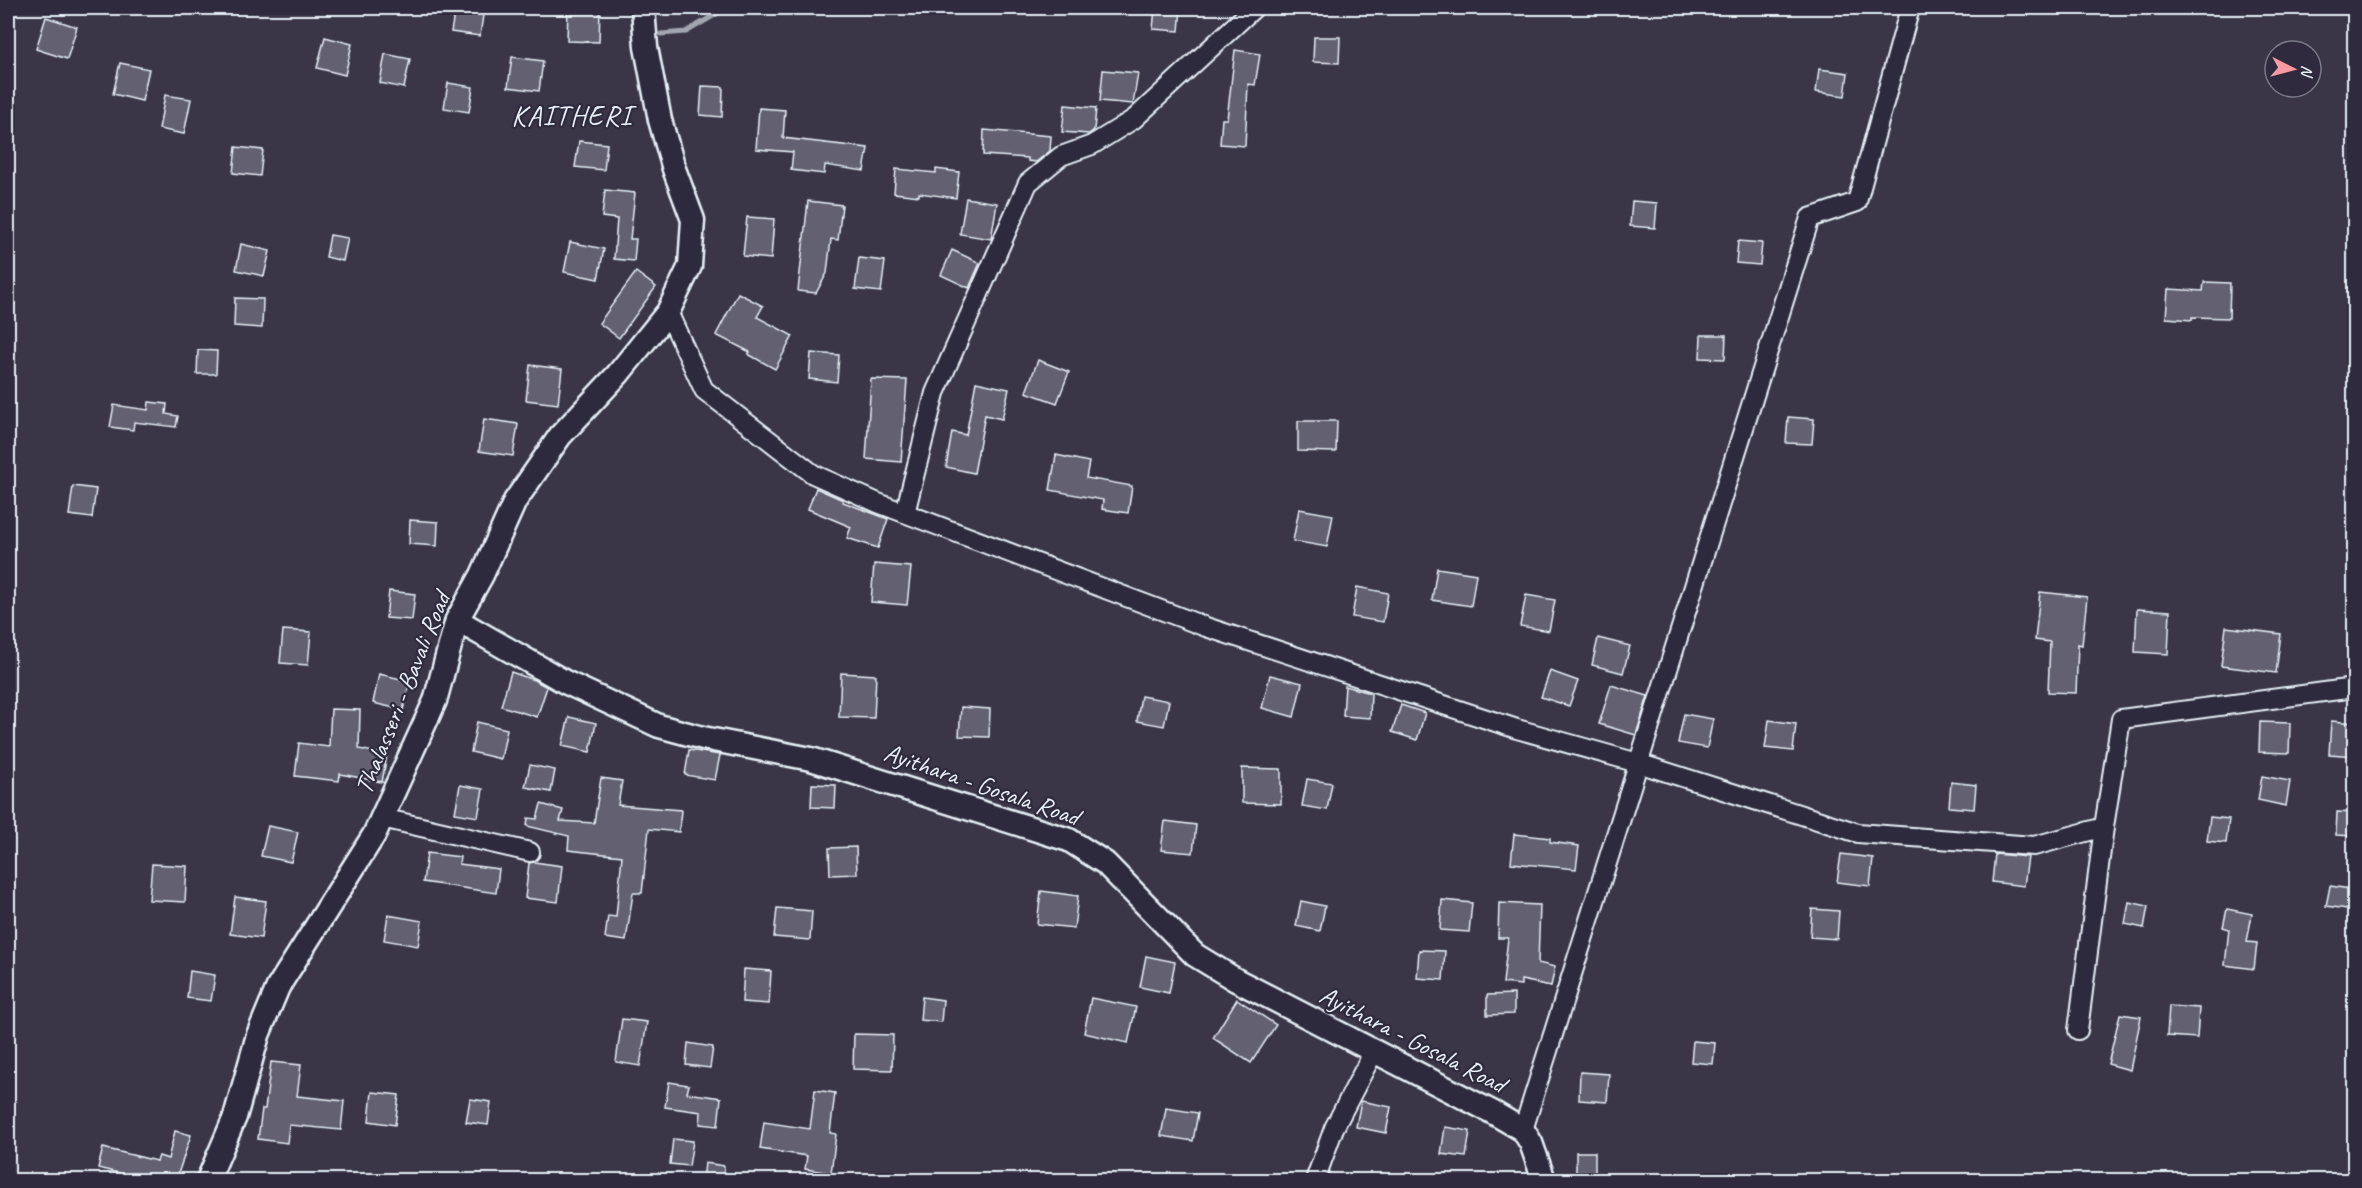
<svg xmlns="http://www.w3.org/2000/svg" width="2362" height="1188" viewBox="0 0 2362 1188" font-family="Caveat,sans-serif">
	<style>
		.lines { fill: none; stroke-linecap: round; stroke-linejoin: round }
		.stream { stroke: #a2a6b1; stroke-width: 5 }
		.building { fill: #636171; stroke: #e8f1f8; stroke-width: 1.5 }
		.minor-casing { stroke: #e8f1f8; stroke-width: 22 }
		.major-casing { stroke: #e8f1f8; stroke-width: 27 }
		.minor { stroke: #2f2a3d; stroke-width: 18 }
		.major { stroke: #2f2a3d; stroke-width: 22 }
		.labels { text-anchor: middle; stroke-width: 4.5; stroke-linejoin: round; paint-order: stroke }
		.street-label { font-size: 26px; fill: #e8f1f8; stroke: #2f2a3d }
		.quarter-label { font-size: 28px; letter-spacing: 1.5px; fill: #e8f1f8; stroke: #2f2a3d }
	</style>
	<rect width="100%" height="100%" fill="#3a3648"/>
	<filter id="ink" filterUnits="userSpaceOnUse"><feTurbulence type="fractalNoise" baseFrequency=".0167" numOctaves="2"/><feDisplacementMap in="SourceGraphic" scale="12" xChannelSelector="R" yChannelSelector="G"/><feConvolveMatrix kernelMatrix="1 2 1 2 8 2 1 2 1" color-interpolation-filters="sRGB"/></filter>
	<g filter="url(#ink)">
		<g class="lines">
			<polyline class="stream" points="661,34 686,32 718,13 723,8"/>
		</g>
		<g class="building">
			<polygon points="455,8 484,8 480,36 451,32"/>
			<polygon points="568,8 600,9 599,42 567,41"/>
			<polygon points="1155,8 1181,8 1179,31 1153,29"/>
			<polygon points="46,17 77,27 67,59 36,49"/>
			<polygon points="325,37 352,44 345,75 317,68"/>
			<polygon points="1314,37 1340,37 1339,63 1313,62"/>
			<polygon points="1235,50 1260,54 1255,85 1248,84 1245,146 1220,144 1222,119 1227,119"/>
			<polygon points="385,54 410,59 404,88 380,83"/>
			<polygon points="512,57 543,61 539,91 508,87"/>
			<polygon points="120,63 149,69 142,101 113,94"/>
			<polygon points="1819,69 1848,73 1845,96 1816,92"/>
			<polygon points="1103,70 1138,73 1133,104 1100,101"/>
			<polygon points="448,83 473,87 469,112 444,108"/>
			<polygon points="702,86 723,87 722,117 700,115"/>
			<polygon points="165,95 191,99 184,134 159,129"/>
			<polygon points="1065,105 1096,108 1094,130 1089,134 1062,132"/>
			<polygon points="759,108 785,110 783,138 868,148 864,171 825,165 824,174 791,170 793,152 756,149"/>
			<polygon points="984,130 1051,136 1050,151 1036,162 1028,161 1028,158 983,155"/>
			<polygon points="579,141 607,144 604,170 575,167"/>
			<polygon points="236,147 263,150 260,176 233,173"/>
			<polygon points="896,169 936,173 936,169 959,172 956,198 919,193 919,196 894,193"/>
			<polygon points="605,190 635,193 630,239 636,239 634,261 614,259 617,219 602,217"/>
			<polygon points="966,198 997,203 991,239 960,234"/>
			<polygon points="808,201 842,205 838,240 831,239 827,273 816,293 798,291"/>
			<polygon points="1632,201 1657,203 1655,228 1630,226"/>
			<polygon points="747,217 774,219 771,259 743,256"/>
			<polygon points="330,235 348,238 343,261 326,257"/>
			<polygon points="1738,241 1762,243 1760,265 1736,263"/>
			<polygon points="570,242 604,249 598,279 564,272"/>
			<polygon points="241,244 270,251 264,276 236,270"/>
			<polygon points="952,250 980,263 969,288 941,275"/>
			<polygon points="859,258 885,261 881,292 855,289"/>
			<polygon points="636,272 656,287 619,338 599,323"/>
			<polygon points="2204,282 2230,283 2229,318 2192,317 2192,320 2166,318 2168,289 2203,291"/>
			<polygon points="738,293 763,306 757,317 793,336 775,369 748,354 750,352 716,335"/>
			<polygon points="235,298 263,299 262,328 234,326"/>
			<polygon points="1701,335 1726,335 1725,359 1700,358"/>
			<polygon points="198,350 217,351 216,374 197,374"/>
			<polygon points="811,353 839,355 837,382 809,379"/>
			<polygon points="1038,360 1069,372 1057,403 1026,392"/>
			<polygon points="530,365 562,369 558,404 526,400"/>
			<polygon points="871,379 907,380 901,462 866,459"/>
			<polygon points="976,382 1009,389 1002,419 985,415 974,473 946,467 952,432 966,435"/>
			<polygon points="149,402 167,404 166,414 178,416 176,427 134,422 133,430 110,427 114,405 148,410"/>
			<polygon points="1788,417 1814,419 1812,444 1786,443"/>
			<polygon points="484,419 518,424 513,456 479,451"/>
			<polygon points="1298,421 1337,421 1336,452 1298,451"/>
			<polygon points="1056,455 1089,462 1086,478 1132,486 1128,513 1102,509 1103,500 1050,490"/>
			<polygon points="73,486 96,489 92,518 69,515"/>
			<polygon points="816,488 843,500 843,502 888,519 878,548 847,538 851,527 808,509"/>
			<polygon points="1299,509 1333,515 1327,547 1293,541"/>
			<polygon points="410,520 438,522 437,546 409,544"/>
			<polygon points="874,564 911,567 907,605 871,602"/>
			<polygon points="1437,568 1476,574 1471,606 1432,600"/>
			<polygon points="1357,587 1388,593 1383,622 1352,617"/>
			<polygon points="389,591 415,594 412,620 386,618"/>
			<polygon points="2040,592 2087,597 2082,645 2078,644 2076,693 2048,692 2050,642 2035,640"/>
			<polygon points="1526,595 1555,600 1549,631 1520,626"/>
			<polygon points="2137,609 2170,611 2168,654 2135,652"/>
			<polygon points="2226,627 2281,634 2276,673 2221,666"/>
			<polygon points="283,630 311,632 308,665 280,663"/>
			<polygon points="1598,638 1630,646 1623,673 1592,665"/>
			<polygon points="1550,671 1578,681 1569,706 1541,697"/>
			<polygon points="511,672 534,680 547,687 537,717 501,706"/>
			<polygon points="841,673 876,675 874,718 839,717"/>
			<polygon points="379,674 410,681 403,710 373,703"/>
			<polygon points="1270,675 1302,683 1294,717 1262,708"/>
			<polygon points="1611,685 1648,696 1636,735 1599,724"/>
			<polygon points="1345,686 1371,693 1370,718 1343,716"/>
			<polygon points="1141,696 1169,701 1164,726 1137,721"/>
			<polygon points="1401,705 1425,713 1417,740 1392,732"/>
			<polygon points="961,707 990,709 989,737 959,736"/>
			<polygon points="331,709 360,710 359,749 387,755 382,782 340,774 339,781 295,776 299,743 329,747"/>
			<polygon points="1684,714 1713,719 1707,748 1678,743"/>
			<polygon points="569,717 596,723 590,752 562,746"/>
			<polygon points="1769,720 1796,724 1793,751 1765,748"/>
			<polygon points="2331,721 2355,723 2355,756 2329,754"/>
			<polygon points="477,722 507,729 501,759 471,752"/>
			<polygon points="2260,722 2290,723 2289,753 2259,752"/>
			<polygon points="689,750 720,755 715,780 685,775"/>
			<polygon points="530,765 555,770 551,792 525,787"/>
			<polygon points="1242,768 1281,769 1281,804 1242,803"/>
			<polygon points="2262,776 2290,781 2286,806 2258,800"/>
			<polygon points="601,778 622,781 618,805 681,810 679,832 649,829 642,893 633,893 626,941 605,938 608,916 616,917 622,856 568,850 569,836 527,826 528,818 537,819 541,804 563,810 560,821 594,823"/>
			<polygon points="1307,779 1332,783 1327,810 1302,806"/>
			<polygon points="1951,782 1976,785 1974,809 1949,807"/>
			<polygon points="812,784 836,785 835,808 811,807"/>
			<polygon points="460,785 483,789 478,817 455,813"/>
			<polygon points="2337,812 2355,813 2354,836 2336,835"/>
			<polygon points="2210,817 2229,819 2226,843 2207,841"/>
			<polygon points="1165,821 1196,825 1193,853 1161,850"/>
			<polygon points="268,826 298,832 291,862 261,856"/>
			<polygon points="1514,834 1550,838 1550,842 1579,846 1576,869 1511,863"/>
			<polygon points="856,847 857,874 830,875 829,848"/>
			<polygon points="427,853 460,857 459,864 499,869 496,893 423,882"/>
			<polygon points="1841,854 1873,858 1870,886 1837,882"/>
			<polygon points="1995,854 2028,857 2024,886 1992,882"/>
			<polygon points="534,862 562,866 558,902 525,898 529,863"/>
			<polygon points="152,864 187,866 185,902 149,900"/>
			<polygon points="2330,886 2350,889 2347,909 2326,906"/>
			<polygon points="1041,891 1078,896 1074,928 1037,924"/>
			<polygon points="235,897 266,901 261,938 230,934"/>
			<polygon points="1442,900 1472,903 1469,932 1440,930"/>
			<polygon points="1301,901 1325,906 1320,931 1296,926"/>
			<polygon points="2129,902 2148,906 2144,928 2125,924"/>
			<polygon points="1499,903 1540,905 1538,963 1555,967 1551,986 1521,980 1521,985 1503,983 1508,938 1498,938"/>
			<polygon points="777,908 812,911 810,940 774,937"/>
			<polygon points="1812,909 1839,911 1837,939 1810,937"/>
			<polygon points="2227,909 2252,914 2247,942 2257,943 2254,969 2225,965 2229,929 2223,927"/>
			<polygon points="388,915 422,921 418,946 384,940"/>
			<polygon points="1419,950 1445,951 1443,980 1417,978"/>
			<polygon points="1146,956 1175,962 1169,993 1140,987"/>
			<polygon points="744,969 771,971 769,1004 742,1002"/>
			<polygon points="190,971 215,975 211,1001 187,998"/>
			<polygon points="1514,994 1514,1014 1487,1015 1487,995"/>
			<polygon points="922,997 943,1000 941,1022 920,1020"/>
			<polygon points="1091,998 1136,1007 1128,1043 1084,1033"/>
			<polygon points="1237,999 1276,1025 1251,1063 1213,1038"/>
			<polygon points="2169,1006 2199,1008 2197,1038 2167,1036"/>
			<polygon points="2120,1014 2141,1017 2130,1070 2108,1064"/>
			<polygon points="622,1019 647,1022 640,1066 616,1062"/>
			<polygon points="854,1034 893,1035 892,1070 853,1069"/>
			<polygon points="1693,1041 1715,1043 1713,1064 1691,1062"/>
			<polygon points="688,1043 713,1047 710,1068 686,1065"/>
			<polygon points="271,1062 301,1065 297,1096 344,1101 341,1130 289,1125 287,1143 258,1139 262,1109 265,1109"/>
			<polygon points="1580,1072 1609,1074 1607,1102 1579,1100"/>
			<polygon points="669,1082 689,1085 687,1093 721,1098 718,1126 700,1124 701,1112 665,1107"/>
			<polygon points="815,1090 835,1093 830,1133 836,1134 831,1173 805,1169 807,1156 760,1149 764,1122 810,1129"/>
			<polygon points="372,1092 399,1095 395,1125 369,1121"/>
			<polygon points="470,1099 491,1102 488,1125 466,1122"/>
			<polygon points="1361,1101 1391,1107 1386,1133 1356,1127"/>
			<polygon points="1166,1108 1198,1113 1193,1141 1161,1136"/>
			<polygon points="1445,1127 1470,1131 1466,1157 1441,1154"/>
			<polygon points="175,1131 191,1135 176,1180 147,1180 98,1168 103,1148 157,1161 159,1156 168,1159"/>
			<polygon points="673,1139 693,1141 689,1166 670,1164"/>
			<polygon points="1576,1152 1595,1152 1595,1176 1576,1175"/>
			<polygon points="705,1163 724,1166 723,1180 703,1180"/>
		</g>
		<g class="lines">
			<g class="minor-casing">
				<g id="minor">
					<polyline points="668,312 704,390 813,474 878,503 1206,627 1517,729 1638,763 1858,833 2034,846 2104,827 2121,719 2354,688"/>
					<polyline points="905,513 935,393 1028,183 1061,156 1092,145 1134,119 1254,8"/>
					<polyline points="382,818 530,852"/>
					<polyline points="2078,1030 2104,827"/>
					<polyline points="1523,1130 1810,218 1857,202 1910,8"/>
					<polyline points="1315,1180 1334,1128 1374,1051"/>
				</g>
			</g>
			<g class="major-casing">
				<g id="major">
					<polyline points="457,620 565,682 659,726 703,738 811,759 1069,840 1105,863 1195,955 1236,980 1492,1112 1523,1130 1531,1143 1544,1180"/>
					<polyline points="208,1180 235,1117 258,1035 278,987 374,835 435,701 457,620 482,575 515,501 560,436 618,374 668,312 690,266 693,220 674,169 660,120 646,47 643,8"/>
				</g>
			</g>
			<use href="#minor" class="minor"/>
			<use href="#major" class="major"/>
		</g>
	</g>
	<g class="labels">
		<g class="street-label">
			<text transform="translate(402 693) rotate(-68)" y="9">Thalasseri - Bavali Road</text>
			<text transform="translate(982 784) rotate(19)" y="9">Ayithara - Gosala Road</text>
			<text transform="translate(1413 1039) rotate(27)" y="9">Ayithara - Gosala Road</text>
		</g>
		<g class="quarter-label">
			<text x="572" y="125">KAITHERI</text>
		</g>
	</g>
	<rect width="2362" height="1188" fill="none" stroke="#2f2a3d" stroke-width="30"/>
	<rect x="15" y="15" width="2332" height="1158" fill="none" stroke="#e8f1f8" stroke-width="2" filter="url(#ink)"/>
	<g transform="translate(2293 69) rotate(96)"><circle r="28" fill="#2f2a3d" stroke="#797a88" stroke-width="1.5"/>
	<path d="M0-4.5L10 22L0 15L-10 22Z" fill="#ff9aa2"/>
	<text y="-9" font-size="16" font-weight="bold" text-anchor="middle" fill="#e8f1f8">N</text>
	</g>
</svg>
